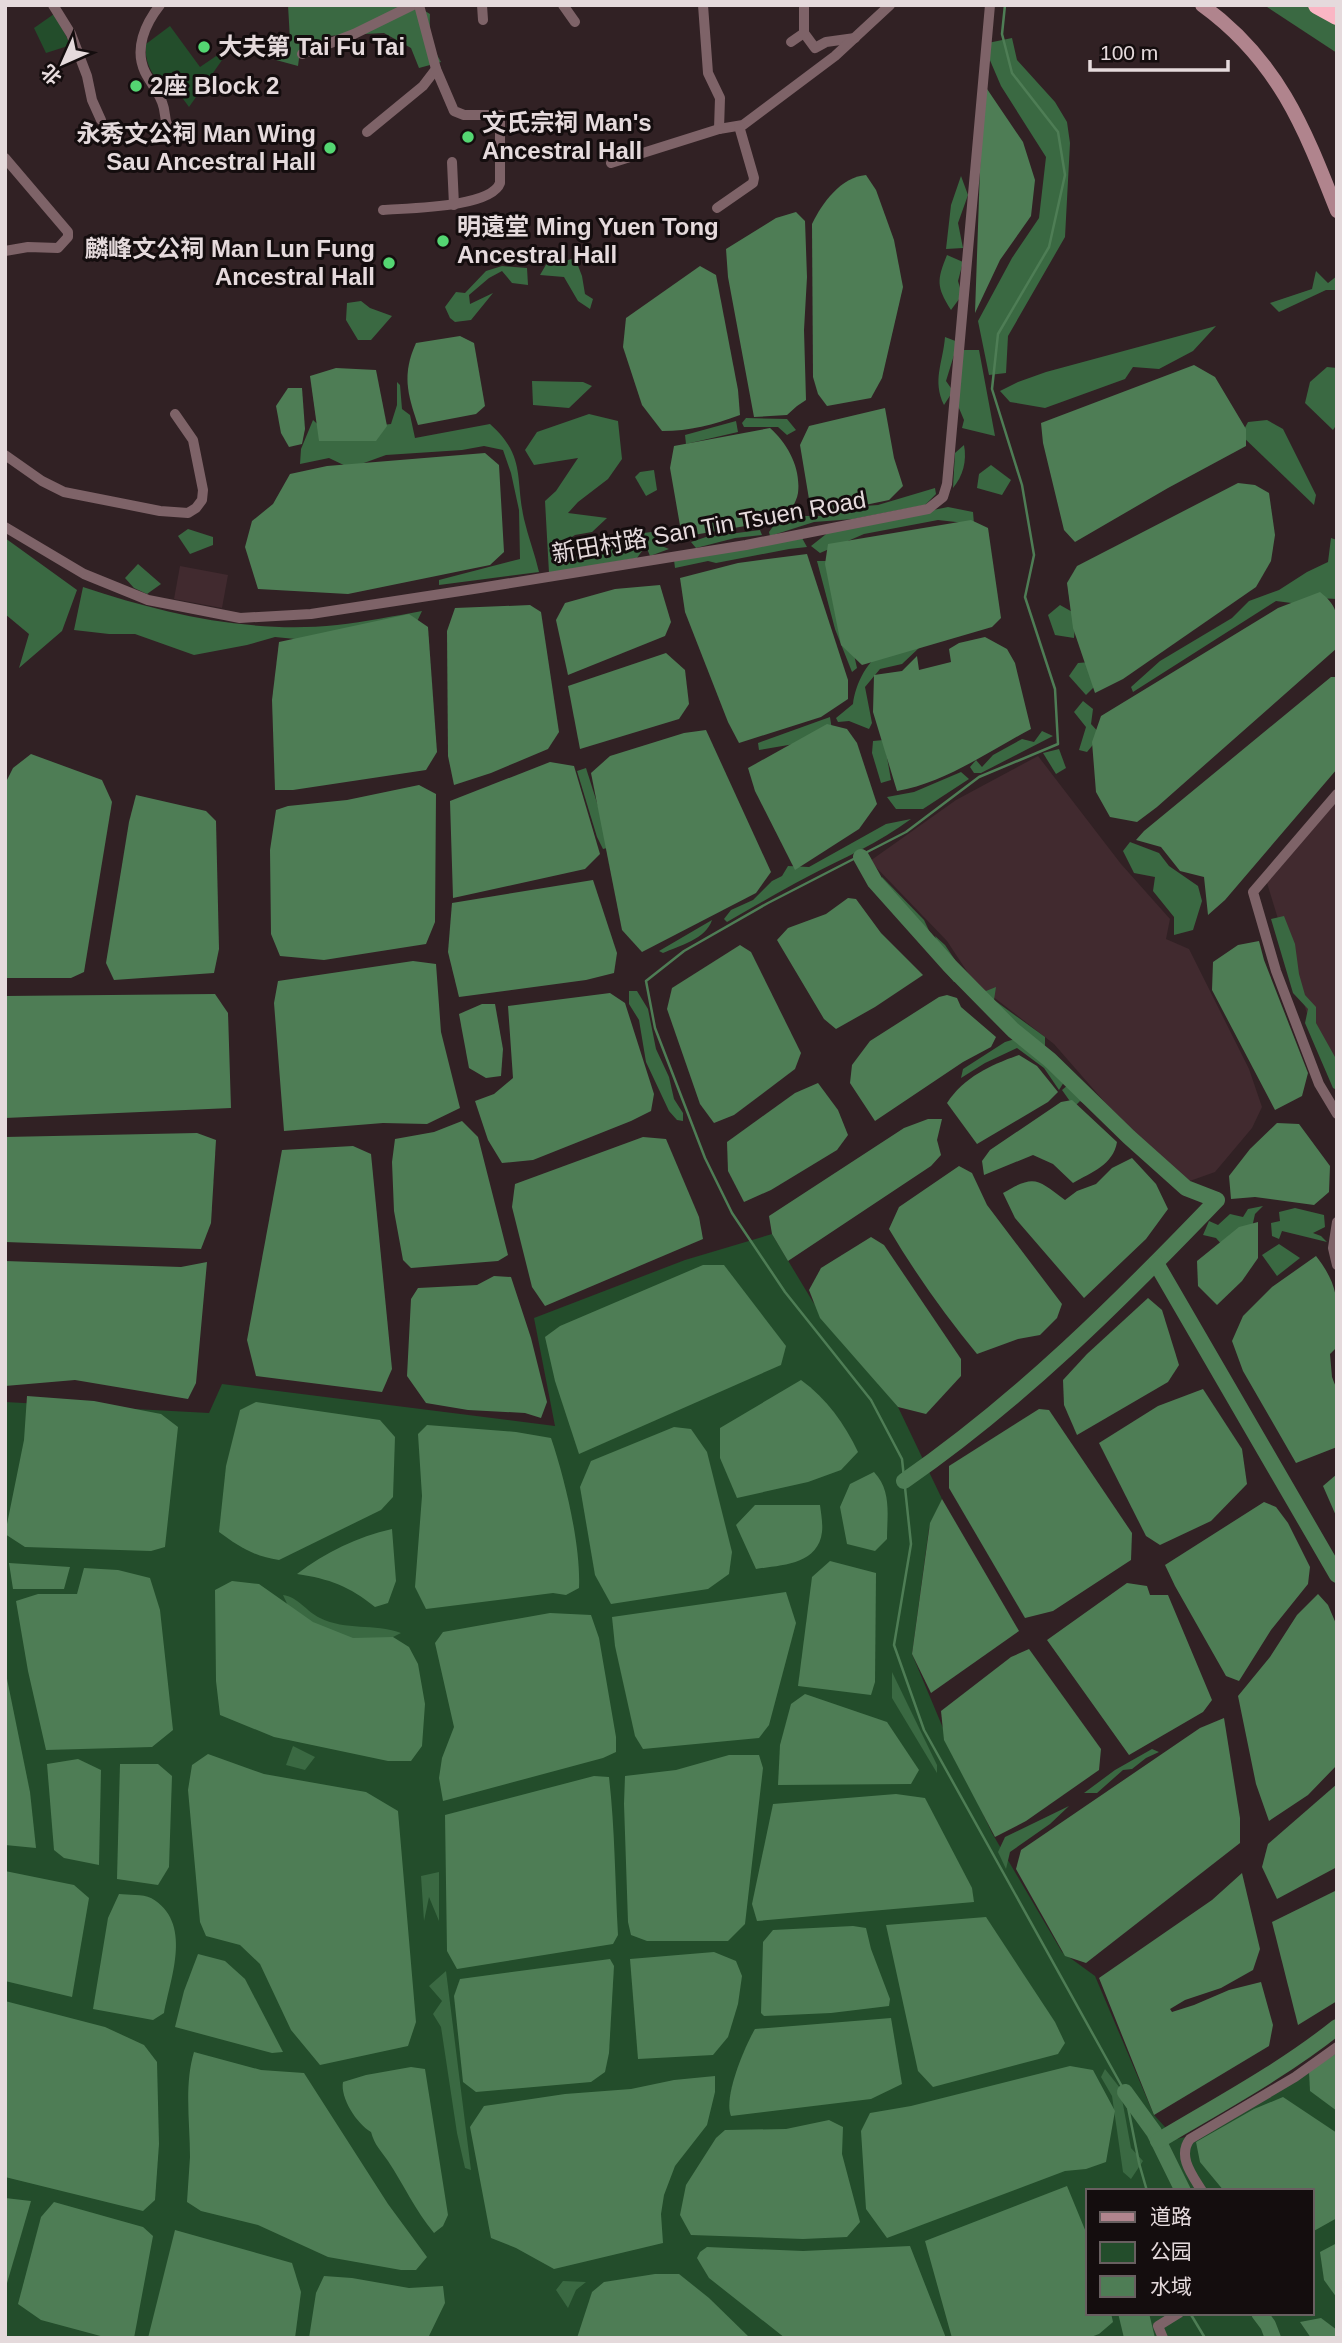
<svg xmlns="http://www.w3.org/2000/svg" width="1342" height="2343" viewBox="0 0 1342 2343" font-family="Arial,'Noto Sans SC',sans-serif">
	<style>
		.built { fill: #412a2f }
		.green { fill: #234d2b; fill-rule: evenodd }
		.forest { fill: #3a6942 }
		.water { fill: #4e7d55 }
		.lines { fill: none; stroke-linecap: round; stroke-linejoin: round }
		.stream { stroke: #4e7d55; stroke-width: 2.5 }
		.river { stroke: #4e7d55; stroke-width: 16 }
		.minor { stroke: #7e6368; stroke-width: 10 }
		.secondary { stroke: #b0848d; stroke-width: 14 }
		.motorway { stroke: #fab6c4; stroke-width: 18 }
		.poi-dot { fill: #54d672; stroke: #140d0e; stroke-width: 2.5 }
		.labels { text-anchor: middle; stroke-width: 6; stroke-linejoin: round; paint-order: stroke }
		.poi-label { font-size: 24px; font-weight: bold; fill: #e5dadc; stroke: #140d0e; text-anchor: start }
		.street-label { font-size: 24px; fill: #e5dadc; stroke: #140d0e }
	</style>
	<rect width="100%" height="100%" fill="#312124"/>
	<g class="built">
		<polygon points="180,566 228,575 222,608 174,599"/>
		<polygon points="1038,756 1121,864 1170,919 1166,939 1189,949 1249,1069 1262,1107 1252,1128 1215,1172 1187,1182 1109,1107 1054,1044 974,982 947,941 870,861 956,800"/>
		<polygon points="1337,799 1337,1066 1309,1020 1267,883"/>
	</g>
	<g class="green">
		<polygon points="54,14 71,45 46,53 34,28"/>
		<path d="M170 26 200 67 225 50 227 53 189 107 170 81 162 86C151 73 144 61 146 44Z"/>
		<path d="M772 1234 813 1302 898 1407 942 1499 929 1528 912 1654 943 1728 992 1833 1062 1952 1095 1976 1154 2115 1176 2139 1195 2135 1337 2045V2338H5V1402L209 1413 222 1384 555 1426 534 1318 685 1260ZM1088 2191H1312V2313H1088Z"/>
	</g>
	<g class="forest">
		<path d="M288 5H415L430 14C429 32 431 46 441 62L419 68 411 48 384 33 326 36V53L321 57 318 40 301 44 298 66 276 60 290 40Z"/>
		<polygon points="1264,5 1306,5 1337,23 1337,53"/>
		<polygon points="1012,38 1017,60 1055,102 1067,122 1070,143 1065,237 1008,336 1006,373 989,375 978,321 1012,258 1039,218 1046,157 1001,86 983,44"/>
		<polygon points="961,176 968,195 958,223 963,248 946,249 951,205"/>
		<path d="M947 255 963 262 958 281 962 295 951 310C936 286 937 280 947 255Z"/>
		<polygon points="551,256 558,263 575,258 582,276 585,294 593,299 590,309 578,301 564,277 540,275"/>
		<polygon points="502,266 527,268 528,285 512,283 502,271 489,278 469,295 470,304 493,293 471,320 455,322 450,318 445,307 456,292 465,293 486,271"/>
		<polygon points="1316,271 1328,283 1337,276 1337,290 1326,290 1279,312 1270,303 1312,289"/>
		<polygon points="361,301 370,308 392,316 371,340 358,340 346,320 347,303"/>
		<polygon points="1216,326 1193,351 1159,369 1133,367 1125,379 1045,408 1010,402 1000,391 1018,382 1046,372"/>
		<path d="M945 337 958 342 946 381 953 391 944 405C932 380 943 363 945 337Z"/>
		<polygon points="960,350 979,350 995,436 962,428 964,420 956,401"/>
		<polygon points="1327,367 1337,368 1337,424 1333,430 1305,403 1310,382"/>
		<polygon points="532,381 583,382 592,386 569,408 533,405"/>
		<path d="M397 382 400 385 402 409 410 415 415 438 490 424C526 456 515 478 524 519 528 537 535 554 539 572L439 585V580L520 559 519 510 511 473 503 450 484 446 462 450 386 455 350 468 329 458 300 464 301 449 313 420 326 432 391 424 397 405Z"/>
		<polygon points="589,414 618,421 622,459 608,479 578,502 568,513 607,518 592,532 575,535 564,542 570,556 588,554 624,543 642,551 637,558 549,573 545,501 556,491 578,458 534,465 525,450 537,432"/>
		<polygon points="746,418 787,419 796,430 787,435 778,427 744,427 742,423"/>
		<polygon points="1267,420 1283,429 1316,495 1314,505 1241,435 1248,422"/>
		<polygon points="736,421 738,432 686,444 685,435"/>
		<path d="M964 445C967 461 963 476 953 488L955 453Z"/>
		<polygon points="991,465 1011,480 1002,495 977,488 979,474"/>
		<polygon points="654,470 657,490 646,496 635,477 640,472"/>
		<polygon points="935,488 936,494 925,505 853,519 814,522 770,536 769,532 774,525 790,521 801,505 804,516 827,516 840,508 878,505"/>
		<polygon points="948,507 973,512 974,524 938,520 864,534 820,553 811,546 830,531"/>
		<polygon points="188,529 213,537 213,545 190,554 178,536"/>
		<polygon points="760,530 762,535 735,538 696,548 691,542 706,537"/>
		<polygon points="659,531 659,545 669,549 650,556 646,546 636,534"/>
		<polygon points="5,538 77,590 62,631 19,668 29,634 5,614"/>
		<polygon points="802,538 807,547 789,549 716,563 708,561 675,568 674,560"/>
		<polygon points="1331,538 1337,540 1337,599 1316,598 1307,605 1276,601 1133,692 1131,687 1160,661 1232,618 1249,601 1279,590 1307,572 1328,562"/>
		<polygon points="817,561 833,561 857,668 852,672 835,629"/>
		<polygon points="138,564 161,584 147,594 134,588 125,578"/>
		<path d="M83 587C164 614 251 634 337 625 365 622 394 616 422 611L413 630 336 643 275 637 247 645 194 655 135 634H109L74 630Z"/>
		<polygon points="1060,605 1076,614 1074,638 1055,635 1048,615"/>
		<path d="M921 646 902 664 880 669 865 687 872 723 869 729 849 721 838 722 836 718 853 704C855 685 868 656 888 651 898 648 910 647 921 646Z"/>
		<polygon points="1091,662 1101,680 1086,695 1069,676 1078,663"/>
		<polygon points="1083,701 1093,709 1091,724 1101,735 1087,752 1079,750 1086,727 1074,712"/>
		<polygon points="830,717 832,730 800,743 759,750 758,743"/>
		<polygon points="1042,731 1053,736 981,773 974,773 970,767 976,760 982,767 993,755 1022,739 1034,742"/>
		<polygon points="884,740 891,780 881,783 872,753 873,741"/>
		<polygon points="1059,749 1066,768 1056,774 1043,753"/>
		<polygon points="586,768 611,847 603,849 597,837 577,771"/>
		<polygon points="961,772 969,779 923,809 896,809 887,797 914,792"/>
		<path d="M911 819C879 843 843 858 807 877 780 891 754 907 727 922L724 919 731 910 753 900 772 881 782 876 788 866 809 867 886 824Z"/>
		<polygon points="1130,842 1159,853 1169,866 1198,886 1202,901 1193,930 1174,935 1174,917 1153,891 1155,877 1134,873 1123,851"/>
		<polygon points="882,877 924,920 932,937 886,889 881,879"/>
		<polygon points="1284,916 1295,944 1299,974 1305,995 1316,1007 1316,1023 1335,1057 1337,1090 1333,1088 1305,1023 1308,1009 1293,993 1271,919"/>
		<path d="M712 920C706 939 679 946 663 953L659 951Z"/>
		<polygon points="935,936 945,945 967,978 954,982 931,955 938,944"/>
		<path d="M977 985 986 991 996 987 994 1000 1045 1037V1046C1018 1034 1003 1005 974 996Z"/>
		<polygon points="629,991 637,991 648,1009 656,1049 669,1077 674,1099 683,1113 683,1121 677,1120 669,1111 646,1062 639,1020 629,1004"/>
		<polygon points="1015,1039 1018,1044 1024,1042 1034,1055 1060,1064 1069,1074 1059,1090 1044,1068 1017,1048 985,1063 961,1078 963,1069 1005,1042"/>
		<polygon points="1075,1079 1082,1083 1099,1103 1096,1112 1080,1101 1074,1107 1062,1090"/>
		<polygon points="1263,1206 1255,1214 1249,1241 1224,1247 1216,1238 1203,1235 1209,1221 1218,1225 1230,1214 1243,1217 1248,1209"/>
		<polygon points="1295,1208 1324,1215 1325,1227 1313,1233 1321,1236 1327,1242 1282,1231 1279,1239 1272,1236 1271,1223 1280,1221 1279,1212"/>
		<polygon points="1279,1244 1300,1258 1277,1276 1262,1255"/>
		<path d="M283 1595C298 1597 307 1612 320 1618 346 1631 374 1623 401 1633L377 1645 347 1641 290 1610Z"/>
		<polygon points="892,1672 937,1765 937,1773 892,1698"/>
		<polygon points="293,1746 315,1757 305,1770 286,1765"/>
		<polygon points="1152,1749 1159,1752 1146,1758 1132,1769 1123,1770 1097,1793 1084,1793 1115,1770"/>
		<polygon points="1069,1806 1050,1824 1010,1852 1006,1869 998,1852 1005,1837"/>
		<polygon points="439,1872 439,1921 429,1897 424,1921 421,1876"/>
		<polygon points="446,1971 471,2170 465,2168 457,2133 441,2027 433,2014 442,2001 429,1986"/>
		<polygon points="1105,2069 1120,2088 1131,2148 1143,2161 1131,2179 1123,2172 1112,2096 1101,2077"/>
		<polygon points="563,2281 586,2282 576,2290 568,2308 556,2290"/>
	</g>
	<g class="water">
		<polygon points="983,83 1023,142 1035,180 1031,216 1000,260 975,313"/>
		<path d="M866 175 876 190 894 240 903 287 882 378 871 398 827 406 818 394 813 377 812 224C822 203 841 177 866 175Z"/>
		<polygon points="796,212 805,221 807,277 804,330 806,400 797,406 787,415 754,417 728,277 726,249 776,218"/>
		<path d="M700 266 716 275 738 390 740 415C713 425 690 431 662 431L642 405 623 347 626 318Z"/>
		<path d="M460 336 474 343 485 406 476 414 418 425C407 393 402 374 416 343Z"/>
		<polygon points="1194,365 1215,377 1246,429 1246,446 1168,488 1075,542 1064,530 1043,443 1041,423"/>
		<polygon points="336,368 376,370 387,426 376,441 319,441 310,376"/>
		<polygon points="288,388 302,388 305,429 302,444 289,447 281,433 276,406"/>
		<polygon points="885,408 894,458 903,486 889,500 822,514 809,499 800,445 809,426"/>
		<path d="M770 428C788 444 801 468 798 493 797 501 790 511 786 519L682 537 670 468 674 446Z"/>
		<polygon points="485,453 499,465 504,552 490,565 348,594 258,589 245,547 252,521 273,504 290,474 327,466"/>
		<polygon points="1238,483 1255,485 1269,493 1275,535 1271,561 1256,587 1123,679 1095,693 1073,628 1067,583 1077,566"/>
		<polygon points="971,520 988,528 1001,618 992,627 862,665 841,645 825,564 828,544"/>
		<polygon points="807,554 848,680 848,699 821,717 739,743 728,722 685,612 680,578 738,563"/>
		<polygon points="660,585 671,622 665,636 568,675 556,620 565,603 615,589"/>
		<path d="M1320 592C1342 609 1337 621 1337 648L1157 807 1137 822 1110 817 1096 792 1092 742 1101 716 1278 608Z"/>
		<polygon points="530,605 541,612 559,732 548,749 491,773 454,785 448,756 447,631 455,608"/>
		<polygon points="409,614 428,627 437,752 426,770 293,790 275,790 272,700 279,642"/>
		<path d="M985 637 1007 649 1015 663 1031 729C989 751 945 783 897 791L873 712 874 675 902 671 917 656 919 670 951 662 949 649 959 643Z"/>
		<polygon points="666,653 685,670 689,704 679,719 580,749 568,686"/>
		<polygon points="1331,677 1337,677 1337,769 1225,900 1208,915 1204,877 1180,871 1161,847 1136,840 1144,831"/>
		<polygon points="827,724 847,729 857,743 877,804 859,829 795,870 755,791 748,768"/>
		<polygon points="706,730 771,872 756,893 642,952 622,930 591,773 610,756 684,733"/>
		<polygon points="31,754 102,780 112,802 84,972 71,978 5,978 5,784 13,768"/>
		<polygon points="550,762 574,766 600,854 585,869 453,898 450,801"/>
		<polygon points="419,785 436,794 435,922 426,944 324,960 280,956 271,934 270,850 276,810 288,806 347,800"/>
		<polygon points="136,795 206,811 216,821 219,949 214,973 114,980 106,963 129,822"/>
		<polygon points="593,880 617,953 614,973 586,980 459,997 448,952 452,903"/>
		<polygon points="848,898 856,899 881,933 923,975 875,1007 836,1029 824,1019 777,940 788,928 826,914"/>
		<polygon points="1259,941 1264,960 1308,1073 1302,1096 1275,1110 1212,990 1213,962 1238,945"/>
		<polygon points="740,945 751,952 801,1053 795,1069 734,1115 714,1123 700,1104 667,1009 672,988"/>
		<polygon points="413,961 436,964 441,1032 460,1108 427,1124 383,1123 284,1131 274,1003 278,981"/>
		<polygon points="610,993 625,1003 654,1094 651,1111 631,1121 533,1160 502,1163 488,1140 475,1101 494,1094 513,1078 508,1006"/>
		<polygon points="215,994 228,1013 231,1108 5,1118 5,996"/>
		<polygon points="947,995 957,998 961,1007 996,1037 991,1047 963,1062 875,1121 850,1083 852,1065 870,1041 939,997"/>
		<polygon points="482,1004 495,1004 503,1049 501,1076 486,1078 469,1068 459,1014"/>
		<path d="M1019 1055 1037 1066 1058 1092 1048 1102 977 1144 947 1103C964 1077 991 1065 1019 1055Z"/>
		<polygon points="818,1083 838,1110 848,1135 837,1150 771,1190 744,1202 728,1171 727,1142 795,1093"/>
		<path d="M1072 1100 1117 1142C1113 1165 1092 1172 1073 1183L1053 1164 1033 1155 984 1175 982 1161 990 1150 1061 1102Z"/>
		<polygon points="928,1119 942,1119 937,1140 941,1155 931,1166 788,1261 772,1234 769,1216 904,1128"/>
		<polygon points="462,1121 478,1137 508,1255 498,1261 411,1268 403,1260 394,1211 392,1162 395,1139 434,1132"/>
		<polygon points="1277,1123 1299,1124 1330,1166 1329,1192 1314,1205 1255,1197 1231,1199 1229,1176 1250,1149"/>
		<polygon points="197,1133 216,1140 211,1223 201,1249 5,1242 5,1137"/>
		<polygon points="643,1137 666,1139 699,1217 703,1239 545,1306 532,1287 512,1207 515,1184"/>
		<polygon points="353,1146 371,1154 392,1369 382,1392 256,1376 247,1340 282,1150"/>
		<path d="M1132 1158 1156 1184 1168 1209 1146 1239 1084 1298 1015 1218 1003 1193C1035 1174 1037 1179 1065 1200L1077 1191 1096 1184 1112 1168Z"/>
		<path d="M959 1166 972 1173 987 1205 1062 1304 1057 1318 1040 1335 1018 1339 977 1354C945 1315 915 1273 889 1229L899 1207Z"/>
		<polygon points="1258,1222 1258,1258 1242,1281 1217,1305 1198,1286 1197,1261 1239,1227"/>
		<polygon points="871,1237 884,1245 961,1359 961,1376 926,1414 898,1407 820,1318 809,1290 821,1268"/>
		<path d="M1316 1256C1342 1289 1337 1307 1337 1347L1330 1354 1332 1377 1337 1390V1447L1296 1463 1243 1371 1232 1341 1243 1316 1272 1287Z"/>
		<polygon points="5,1261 181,1267 207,1262 196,1383 188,1399 75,1380 5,1386"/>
		<polygon points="703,1265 724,1265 786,1346 781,1365 579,1454 555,1381 545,1337 560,1326"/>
		<polygon points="494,1276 511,1277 531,1338 547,1402 541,1418 525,1413 468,1410 426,1403 407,1376 411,1299 418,1288 477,1285"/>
		<polygon points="1148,1298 1162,1310 1179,1365 1168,1382 1077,1435 1064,1405 1063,1380 1087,1354"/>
		<path d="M801 1380C827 1399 844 1423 858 1452L841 1470 808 1482 737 1498 720 1458V1428Z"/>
		<polygon points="1203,1389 1242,1449 1247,1484 1211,1521 1160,1545 1146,1536 1099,1443 1158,1406"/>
		<polygon points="27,1396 94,1401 161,1414 178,1427 165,1547 151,1551 25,1547 5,1534 24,1440"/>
		<path d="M256 1402 380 1420 395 1437 393 1497 381 1510 279 1560C255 1557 238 1546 219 1532L226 1466 240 1410Z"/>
		<polygon points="1039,1409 1049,1410 1132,1533 1131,1560 1053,1611 1025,1618 949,1488 949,1466"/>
		<path d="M427 1425 516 1432 551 1438C565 1479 581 1546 579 1588L566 1595 553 1593 426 1609 415 1587 422 1496 418 1434Z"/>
		<polygon points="674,1427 691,1429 707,1452 732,1552 729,1574 708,1589 611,1604 595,1575 580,1487 591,1461"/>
		<path d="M874 1472C892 1491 887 1515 887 1539L875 1551 847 1544 840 1507 850 1484Z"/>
		<polygon points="1337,1474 1337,1518 1323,1486"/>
		<polygon points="942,1499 1019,1631 931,1693 912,1654 930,1523"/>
		<polygon points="1264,1502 1276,1507 1288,1523 1310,1567 1308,1584 1271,1630 1239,1681 1226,1676 1175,1586 1165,1565"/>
		<path d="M755 1505H820C821 1513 823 1524 822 1532 818 1565 781 1565 756 1569L736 1525Z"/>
		<path d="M392 1529 396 1581 388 1603 375 1607C349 1586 330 1579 297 1574 326 1552 357 1537 392 1529Z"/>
		<polygon points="830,1561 876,1573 875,1682 871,1695 798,1686 812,1577"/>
		<polygon points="9,1563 70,1567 64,1589 13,1589"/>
		<polygon points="84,1568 118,1570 150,1578 160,1610 173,1730 152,1747 46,1750 28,1671 16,1601 38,1594 77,1594"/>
		<polygon points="232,1581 259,1584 313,1622 353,1638 393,1637 409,1647 418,1664 425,1704 422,1746 411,1761 388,1761 274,1737 220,1715 216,1681 215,1590"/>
		<polygon points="1127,1583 1147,1586 1150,1595 1168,1595 1212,1700 1203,1712 1129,1755 1047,1640"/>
		<polygon points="786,1592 796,1623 769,1725 759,1738 643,1749 635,1736 615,1646 612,1617"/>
		<polygon points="1318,1594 1328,1605 1337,1626 1337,1765 1308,1795 1269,1821 1256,1784 1238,1696 1270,1657 1297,1615"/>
		<polygon points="550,1613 591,1615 599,1638 616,1737 616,1752 603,1758 443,1801 439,1778 442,1758 454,1727 435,1643 443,1632"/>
		<polygon points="1029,1649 1101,1749 1099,1770 1026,1821 995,1837 944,1740 941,1711 1011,1657"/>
		<polygon points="5,1669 30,1792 36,1848 5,1845"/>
		<polygon points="805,1694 887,1722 919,1770 911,1784 778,1785 780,1745 791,1704"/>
		<polygon points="1224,1718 1240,1818 1240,1843 1086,1963 1065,1956 1016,1869 1021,1850 1200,1728"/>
		<polygon points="208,1754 264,1774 366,1792 398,1811 416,2022 408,2046 320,2065 291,2030 260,1964 240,1945 206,1936 200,1922 188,1790 192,1765"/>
		<polygon points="729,1755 759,1755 763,1768 745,1924 728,1941 647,1941 631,1935 628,1922 624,1804 625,1776 676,1770"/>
		<polygon points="78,1759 101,1770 99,1865 64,1858 54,1850 47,1764"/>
		<polygon points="120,1764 158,1764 172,1776 169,1867 158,1885 117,1879"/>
		<path d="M594 1776 609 1777C615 1829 615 1882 618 1935L613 1944 457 1969 447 1951 445 1815Z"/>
		<polygon points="1337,1784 1337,1867 1277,1899 1262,1867 1268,1844"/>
		<polygon points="896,1794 925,1798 972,1888 974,1902 757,1921 752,1904 773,1804"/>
		<polygon points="5,1871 74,1885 89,1898 72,1997 5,1981"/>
		<polygon points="1242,1873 1260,1949 1253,1970 1221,1988 1185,2000 1170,2009 1172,2012 1194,2005 1229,1990 1261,1982 1273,2025 1269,2046 1154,2115 1099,1978 1212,1900"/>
		<polygon points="1337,1890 1337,2001 1298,2025 1272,1922"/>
		<path d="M119 1894C128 1895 143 1894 151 1898 193 1922 171 1976 164 2013L153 2020 93 2009 108 1918Z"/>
		<polygon points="986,1917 1055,2022 1065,2043 1058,2054 933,2087 918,2071 886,1925"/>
		<polygon points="853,1926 866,1928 871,1949 890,1999 889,2006 831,2013 764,2016 761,2013 763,1942 773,1930"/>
		<polygon points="714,1952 736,1961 742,1976 738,2004 728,2037 713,2055 638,2059 630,1959"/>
		<polygon points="198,1954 225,1961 245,1979 283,2052 272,2053 175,2027 184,1991"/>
		<polygon points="610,1959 614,1966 609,2053 605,2072 591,2082 476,2092 463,2082 454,1996 460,1979"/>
		<polygon points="5,2001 105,2027 144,2045 157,2062 159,2144 155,2200 143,2211 5,2177"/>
		<path d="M891 2018 902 2084 871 2099 731 2116C723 2097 745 2046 755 2029Z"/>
		<path d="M194 2052 261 2070 304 2073 388 2204 427 2257 416 2270H401L328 2257 258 2225 201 2211 187 2202C188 2187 189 2172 190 2157 190 2123 184 2085 194 2052Z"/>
		<polygon points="1337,2053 1337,2111 1310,2091 1309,2071"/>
		<polygon points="1070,2066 1093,2070 1115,2111 1106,2162 1086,2169 1065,2171 887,2238 866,2209 861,2131 870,2113 911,2106"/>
		<path d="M411 2067 425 2069 448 2215 443 2226 434 2233C415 2210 404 2185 388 2161 380 2149 375 2146 371 2132 357 2124 340 2098 343 2082L366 2075Z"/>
		<polygon points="715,2076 715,2092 707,2125 675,2166 664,2195 661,2214 663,2243 554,2269 516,2248 491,2238 470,2127 484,2106 565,2094 631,2089 674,2080"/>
		<polygon points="1283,2097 1337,2133 1337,2218 1312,2232 1312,2191 1224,2191 1200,2162 1196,2142 1254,2109"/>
		<polygon points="829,2120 843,2127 842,2154 860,2222 847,2237 803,2239 691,2235 680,2215 686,2185 716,2138 725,2130 786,2129"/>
		<polygon points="1067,2186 1088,2237 1088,2313 1111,2313 1113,2322 1099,2334 1088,2338 952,2338 925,2241"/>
		<polygon points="5,2198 31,2201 5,2290"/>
		<polygon points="54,2202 143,2227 153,2236 134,2338 108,2338 41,2320 18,2304 41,2217"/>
		<polygon points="175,2230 292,2263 301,2292 295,2338 148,2338"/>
		<polygon points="1337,2243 1337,2298 1324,2280 1320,2252"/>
		<polygon points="910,2246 946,2338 785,2338 709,2278 697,2258 700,2252 707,2247 803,2251"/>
		<polygon points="655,2274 679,2274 709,2298 750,2338 577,2338 592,2292 604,2282"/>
		<polygon points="324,2276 352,2278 409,2288 443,2286 445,2303 428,2338 309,2338 316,2293"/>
		<polygon points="1118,2313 1149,2313 1155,2338 1124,2338"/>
		<polygon points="1321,2318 1337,2330 1337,2338 1311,2338 1300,2322"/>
	</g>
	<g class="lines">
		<g class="stream">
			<polyline points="1005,5 1002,34 1012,73 1058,132 1065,175 1049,247 998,334 992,389 1022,485 1034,555 1025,597 1055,689 1058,744 979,777 906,832 768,903 684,951 646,981 655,1028 705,1158 732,1213 785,1292 871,1400 902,1459 911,1544 894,1645 924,1730 1125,2092 1139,2163 1147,2191"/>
			<polyline points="1190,2313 1205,2338"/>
		</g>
		<g class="river">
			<path d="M861 857 875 882 950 966 1013 1030 1050 1060 1129 1137 1186 1188 1217 1200C1120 1301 1020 1401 904 1481"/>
			<polyline points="1156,1263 1337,1575"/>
			<polyline points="1125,2092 1154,2132 1183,2191"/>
			<path d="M1158 2141C1218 2105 1282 2071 1337 2027"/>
			<polyline points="1259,2313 1268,2325 1273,2338"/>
		</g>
		<g class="minor">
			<polyline points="53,5 71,34 87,76 92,100 101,120"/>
			<path d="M160 5C145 24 134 49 145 72 150 82 158 91 162 102 168 117 161 123 176 137H189"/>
			<polyline points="482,5 483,20"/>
			<polyline points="563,5 575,22"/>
			<polyline points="703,5 708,73 720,98 719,129"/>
			<polyline points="804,33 815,48 826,42 855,38"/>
			<polyline points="791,42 804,33 804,5"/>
			<polyline points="302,54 354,34 413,5"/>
			<polyline points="367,132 423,86 436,69"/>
			<polyline points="5,158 68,232 68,237 58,248 28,247 5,251"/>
			<polyline points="452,162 454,205"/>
			<polyline points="611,163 719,129 743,125 835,56 890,5"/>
			<polyline points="717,208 753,183 754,178 739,126"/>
			<path d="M383 210C406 208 491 208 500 183V115H464L454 111 436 69 419 5"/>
			<polyline points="5,455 42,481 64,492 160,511 188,513 196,508 202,500 203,490 193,440 175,414"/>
			<polyline points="5,527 84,574 148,600 240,618 311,614 480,588 746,545 928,509 943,497 947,484 990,5"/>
			<polyline points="1337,794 1253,892 1276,971 1319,1084 1337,1114"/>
			<polyline points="1337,1222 1333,1248 1337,1265"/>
			<path d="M1202 2191C1192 2175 1177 2156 1190 2139L1295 2077 1337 2047"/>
			<polyline points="1163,2338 1158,2326 1179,2313"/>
		</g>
		<path class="secondary" d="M1202 5C1278 60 1304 127 1337 211"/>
		<polyline class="motorway" points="1317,5 1337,16"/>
	</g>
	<g class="poi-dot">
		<circle cx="204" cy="47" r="7"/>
		<circle cx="136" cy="86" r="7"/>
		<circle cx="468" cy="137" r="7"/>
		<circle cx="330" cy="148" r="7"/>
		<circle cx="443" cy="241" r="7"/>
		<circle cx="389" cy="263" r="7"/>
	</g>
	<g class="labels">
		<g class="poi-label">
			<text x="218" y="55">大夫第 Tai Fu Tai</text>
			<text x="150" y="94">2座 Block 2</text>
			<text x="482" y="131">文氏宗祠 Man's<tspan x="482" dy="28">Ancestral Hall</tspan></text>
			<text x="316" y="142" text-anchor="end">永秀文公祠 Man Wing<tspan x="316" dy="28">Sau Ancestral Hall</tspan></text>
			<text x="457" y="235">明遠堂 Ming Yuen Tong<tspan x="457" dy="28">Ancestral Hall</tspan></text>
			<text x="375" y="257" text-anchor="end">麟峰文公祠 Man Lun Fung<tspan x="375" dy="28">Ancestral Hall</tspan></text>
		</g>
		<g class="street-label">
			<text transform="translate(709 527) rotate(-10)" y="8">新田村路 San Tin Tsuen Road</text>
		</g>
	</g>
	<rect width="1342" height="2343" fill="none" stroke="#e5dadc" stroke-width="14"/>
	<rect x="1086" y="2189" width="228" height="126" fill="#140d0e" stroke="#685f60" stroke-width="2"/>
	<rect x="1100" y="2212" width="35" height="10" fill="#b0848d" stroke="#685f60" stroke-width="2"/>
	<text x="1150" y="2224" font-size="21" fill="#e5dadc">道路</text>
	<rect x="1100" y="2242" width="35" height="21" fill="#234d2b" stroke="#685f60" stroke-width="2"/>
	<text x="1150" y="2259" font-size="21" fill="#e5dadc">公园</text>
	<rect x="1100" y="2276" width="35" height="21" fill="#4e7d55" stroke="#685f60" stroke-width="2"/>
	<text x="1150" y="2294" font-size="21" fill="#e5dadc">水域</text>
	<g transform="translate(63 63) rotate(225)" stroke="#140d0e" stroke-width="5" paint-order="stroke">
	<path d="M0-5L12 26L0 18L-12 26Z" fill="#e5dadc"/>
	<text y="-10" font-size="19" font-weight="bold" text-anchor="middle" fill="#e5dadc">北</text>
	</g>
	<path d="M1090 60v10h138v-10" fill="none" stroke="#e5dadc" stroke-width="3.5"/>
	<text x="1100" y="60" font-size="21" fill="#e5dadc" stroke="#140d0e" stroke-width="5" paint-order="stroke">100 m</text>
</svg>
